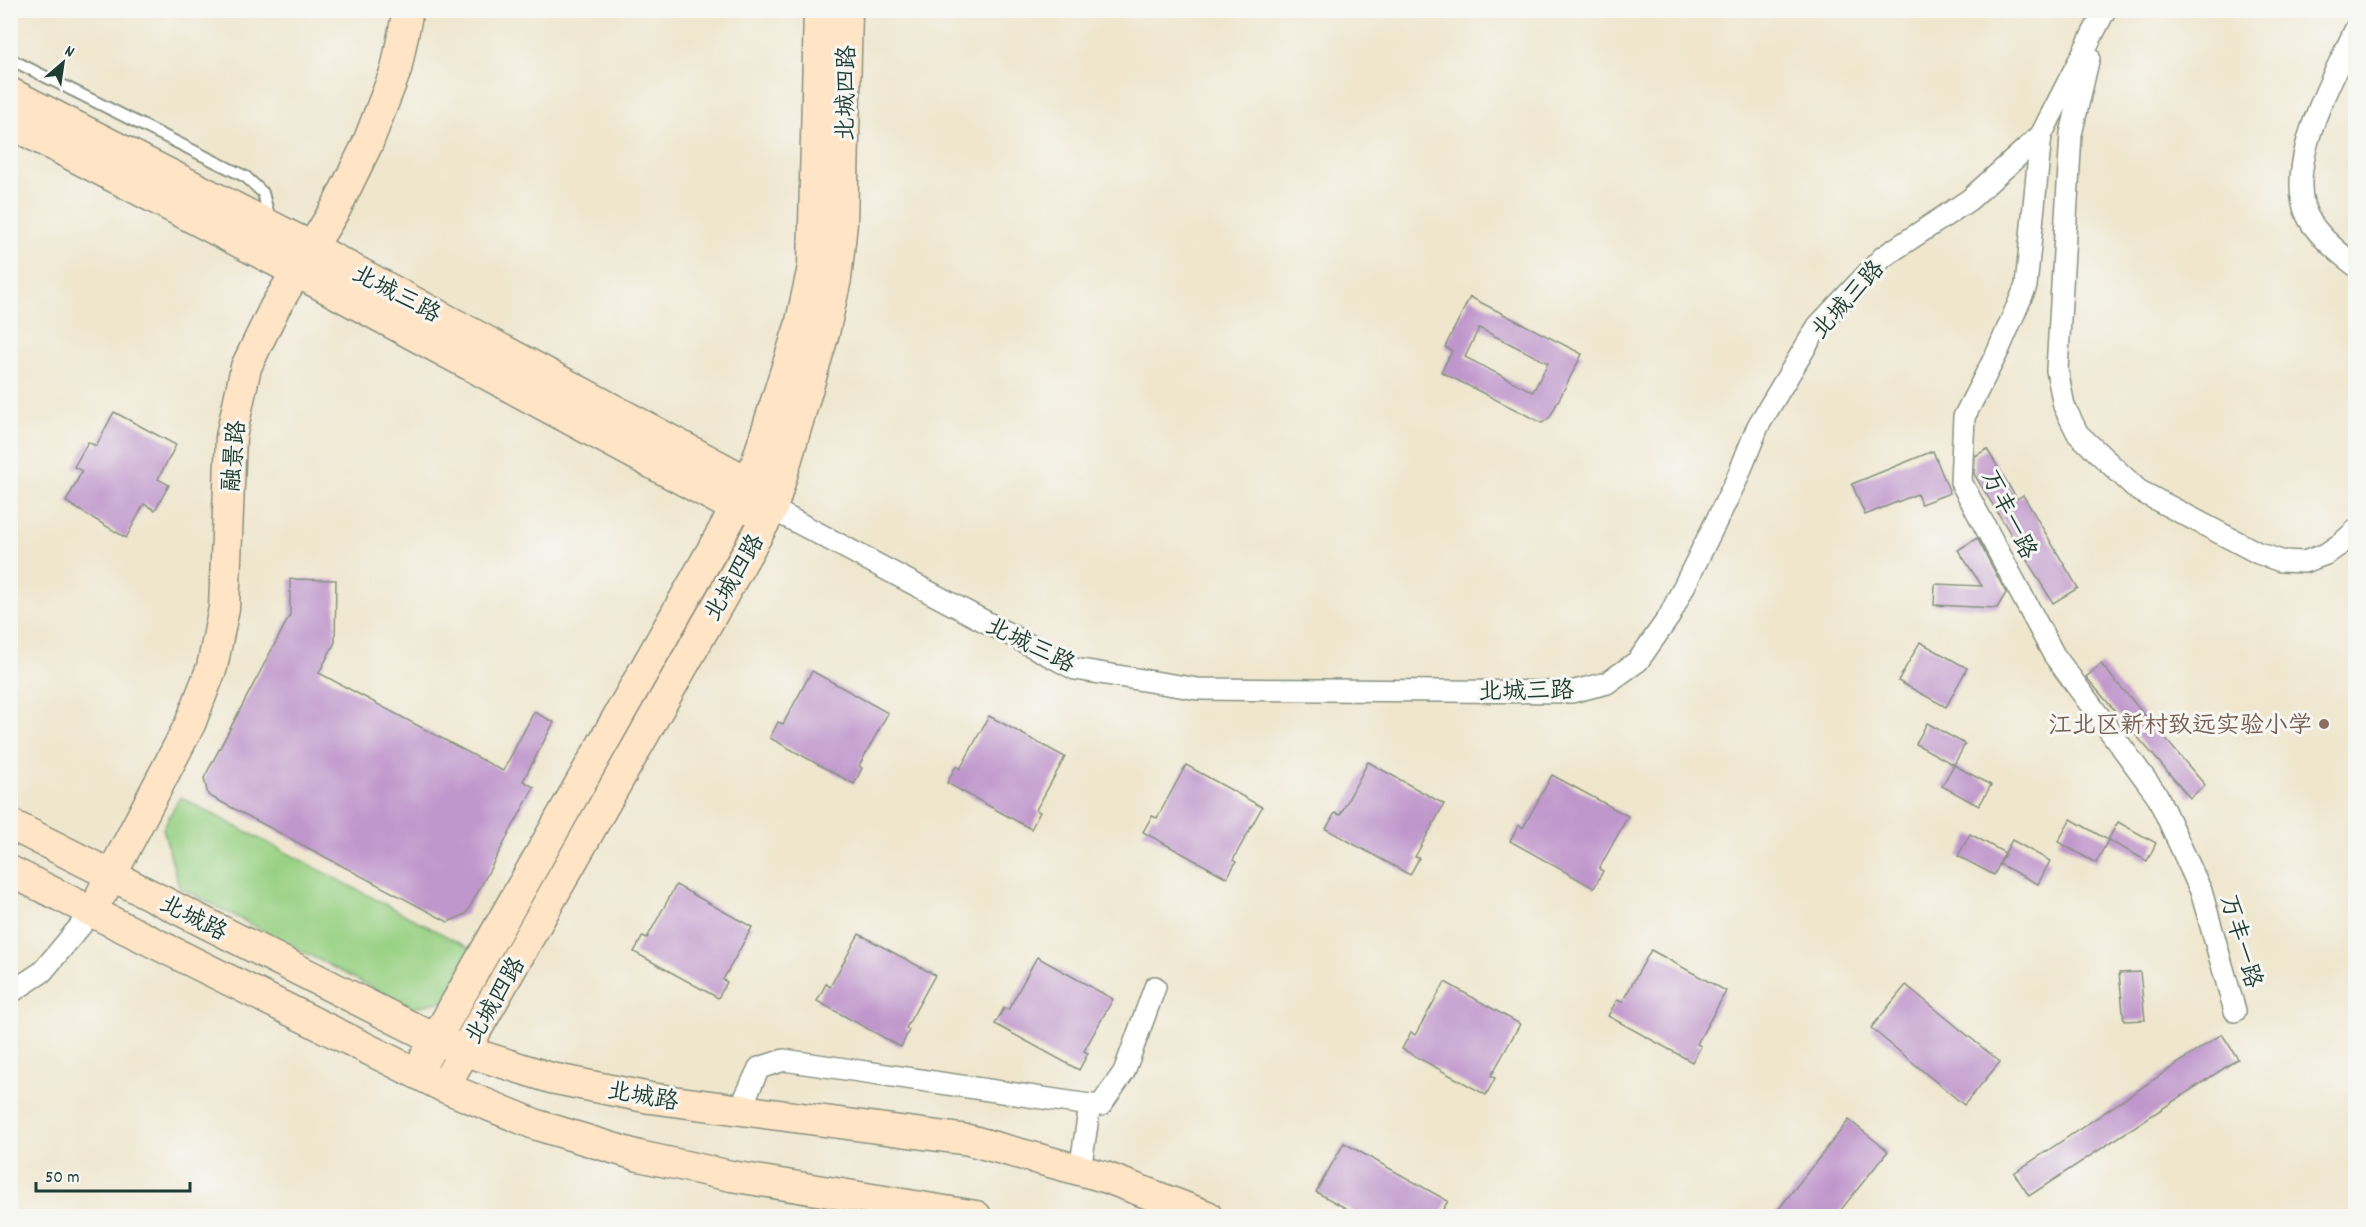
<svg xmlns="http://www.w3.org/2000/svg" width="2366" height="1227" viewBox="0 0 2366 1227" font-family="Dekko,'LXGW WenKai TC',sans-serif">
	<style>
		.green { fill: #99d184; stroke: #5c875c; stroke-width: 1.5 }
		.building { fill: #c097cc; fill-rule: evenodd }
		.lines { fill: none; stroke-linecap: round; stroke-linejoin: round }
		.lane-casing { stroke: #879280; stroke-width: 14 }
		.street-casing { stroke: #879280; stroke-width: 24 }
		.secondary-casing { stroke: #879280; stroke-width: 33 }
		.lane { stroke: #fff; stroke-width: 10 }
		.street { stroke: #fff; stroke-width: 21 }
		.secondary { stroke: #ffe4c6; stroke-width: 30 }
		.education-dot { fill: #8d6e63; stroke: #f6f6f2; stroke-width: 2 }
		.labels { text-anchor: middle; stroke-width: 6; stroke-linejoin: round; paint-order: stroke }
		.street-label { font-size: 24px; fill: #1f3d34; stroke: #f6f6f2 }
		.education-label { font-size: 24px; fill: #785e54; stroke: #f6f6f2; text-anchor: end }
	</style>
	<rect width="100%" height="100%" fill="#f6f6f2"/>
	<filter id="ink" filterUnits="userSpaceOnUse"><feTurbulence type="fractalNoise" baseFrequency=".0167" numOctaves="2"/><feDisplacementMap in="SourceGraphic" scale="12" xChannelSelector="R" yChannelSelector="G"/><feConvolveMatrix kernelMatrix="1 2 1 2 8 2 1 2 1" color-interpolation-filters="sRGB"/></filter>
	<filter id="wash" filterUnits="userSpaceOnUse"><feTurbulence type="fractalNoise" baseFrequency=".008" numOctaves="4" result="noise"/><feDisplacementMap in="SourceGraphic" scale="24" xChannelSelector="R" yChannelSelector="G"/><feGaussianBlur stdDeviation="1.35" result="paint"/><feColorMatrix in="noise" values="0 0 0 0 0 0 0 0 0 0 0 0 0 0 0 0 0 1.4 0 .05"/><feComposite in="paint" operator="in"/></filter>
	<g filter="url(#wash)">
		<rect width="100%" height="100%" fill="#efe6cd"/>
		<polygon class="green" points="180,797 471,949 444,1001 411,1008 179,887 163,828"/>
		<g id="blocks">
			<g class="building">
				<path d="M1470 297 1582 354 1550 417 1542 423 1441 372 1452 351 1445 347ZM1479 328 1548 363 1533 392 1465 357Z"/>
				<polygon points="114,412 176,445 158,479 169,485 155,510 144,504 126,538 66,502 82,471 74,467 88,442 96,446"/>
				<polygon points="1987,449 2017,499 2023,495 2078,588 2053,603 1974,474 1975,456"/>
				<polygon points="1933,451 1950,493 1921,504 1917,494 1865,515 1852,484"/>
				<polygon points="1977,538 2006,593 1997,608 1934,605 1935,584 1982,586 1958,550"/>
				<polygon points="290,579 336,580 335,642 319,673 503,771 534,712 554,722 523,781 534,787 466,914 448,922 208,795 204,778 290,615"/>
				<polygon points="1920,642 1967,668 1946,707 1898,681"/>
				<polygon points="2101,664 2205,785 2190,798 2086,677"/>
				<polygon points="812,671 888,713 859,766 862,768 854,784 770,738 778,722 783,724"/>
				<polygon points="989,716 1065,757 1036,810 1040,812 1031,829 947,783 956,766 960,769"/>
				<polygon points="1927,723 1965,744 1954,765 1916,744"/>
				<polygon points="1368,762 1444,804 1415,857 1419,858 1410,875 1326,829 1335,813 1340,815"/>
				<polygon points="1186,765 1262,807 1233,860 1236,862 1227,878 1143,832 1152,816 1157,818"/>
				<polygon points="1954,765 1991,785 1979,806 1942,786"/>
				<polygon points="1552,775 1628,816 1599,869 1603,871 1594,888 1510,841 1519,825 1523,828"/>
				<polygon points="2071,819 2108,840 2096,863 2058,842"/>
				<polygon points="2118,822 2156,843 2147,861 2108,840"/>
				<polygon points="1970,834 2005,853 1994,875 1958,856"/>
				<polygon points="2012,840 2050,861 2038,884 1999,864"/>
				<polygon points="676,885 752,927 723,980 727,982 718,998 634,952 643,936 647,938"/>
				<polygon points="859,934 935,975 906,1028 909,1030 901,1047 817,1001 826,984 830,987"/>
				<polygon points="1651,950 1726,991 1697,1044 1701,1046 1692,1062 1608,1016 1617,1000 1622,1002"/>
				<polygon points="1037,957 1113,999 1084,1051 1088,1053 1079,1070 995,1024 1004,1008 1008,1010"/>
				<polygon points="2140,972 2145,1020 2124,1021 2119,973"/>
				<polygon points="1445,982 1520,1024 1491,1076 1495,1078 1486,1095 1402,1049 1411,1032 1415,1035"/>
				<polygon points="1906,985 2000,1062 1964,1105 1871,1028"/>
				<polygon points="2222,1034 2238,1059 2029,1196 2014,1173"/>
				<polygon points="1849,1120 1888,1151 1836,1216 1773,1216"/>
				<polygon points="1344,1143 1448,1201 1439,1216 1360,1216 1316,1192"/>
			</g>
		</g>
	</g>
	<g filter="url(#ink)">
		<use href="#blocks" fill-opacity="0" stroke="#879280" stroke-width="1.5"/>
		<g class="lines">
			<g class="lane-casing">
				<polyline id="lane" points="10,59 246,177 263,193 270,220"/>
			</g>
			<g class="street-casing">
				<g id="street">
					<polyline points="2105,10 2041,135 2026,286 1998,351 1964,417 1961,482 2054,655 2157,795 2201,891 2235,1011"/>
					<path d="M2356 28C2334 77 2277 174 2312 224 2324 241 2340 254 2356 266"/>
					<polyline points="2089,57 2071,134 2057,370 2064,406 2078,434 2138,490 2258,553 2281,561 2304,562 2326,554 2342,543 2356,530"/>
					<polyline points="772,509 1075,669 1198,689 1571,692 1607,683 1638,661 1669,617 1736,481 1758,426 1818,326 1883,257 1969,200 2041,135"/>
					<polyline points="10,993 42,972 92,912"/>
					<polyline points="739,1111 759,1068 784,1060 1090,1105 1101,1105 1124,1072 1155,987"/>
					<polyline points="1080,1170 1090,1105"/>
				</g>
			</g>
			<g class="secondary-casing">
				<g id="secondary">
					<polyline points="10,93 304,243 750,483 763,498"/>
					<polyline points="10,123 297,272 735,508 754,508"/>
					<polyline points="10,824 435,1039 465,1051 551,1078 650,1098 969,1140 1105,1177 1207,1216"/>
					<polyline points="10,871 444,1087 537,1125 639,1156 731,1176 976,1216"/>
					<polyline points="102,893 190,724 212,667 224,608 231,437 246,367 275,307 336,208 367,145 396,70 408,10"/>
					<polyline points="417,1072 750,483 800,326 813,267 819,10"/>
					<polyline points="444,1087 772,509 824,333 836,279 842,223 847,10"/>
				</g>
			</g>
			<use href="#lane" class="lane"/>
			<use href="#street" class="street"/>
			<use href="#secondary" class="secondary"/>
		</g>
	</g>
	<circle class="education-dot" cx="2324" cy="724" r="6"/>
	<g class="labels">
		<g class="street-label">
			<text transform="translate(845 93) rotate(-89)" y="8">北城四路</text>
			<text transform="translate(397 293) rotate(28)" y="8">北城三路</text>
			<text transform="translate(1847 299) rotate(-48)" y="8">北城三路</text>
			<text transform="translate(233 456) rotate(-85)" y="8">融景路</text>
			<text transform="translate(2010 514) rotate(64)" y="8">万丰一路</text>
			<text transform="translate(733 577) rotate(-60)" y="8">北城四路</text>
			<text transform="translate(1031 644) rotate(26)" y="8">北城三路</text>
			<text transform="translate(1526 690) rotate(-1)" y="8">北城三路</text>
			<text transform="translate(194 917) rotate(27)" y="8">北城路</text>
			<text transform="translate(2242 941) rotate(74)" y="8">万丰一路</text>
			<text transform="translate(494 1000) rotate(-60)" y="8">北城四路</text>
			<text transform="translate(643 1095) rotate(10)" y="8">北城路</text>
		</g>
		<g class="education-label">
			<text x="2312" y="732">江北区新村致远实验小学</text>
		</g>
	</g>
	<rect width="2366" height="1227" fill="none" stroke="#f6f6f2" stroke-width="36"/>
	<g transform="translate(63 63) rotate(29)" stroke="#f6f6f2" stroke-width="4.5" paint-order="stroke">
	<path d="M0-4.5L10 22L0 15L-10 22Z" fill="#1f3d34"/>
	<text y="-9" font-size="16" font-weight="bold" text-anchor="middle" fill="#1f3d34">N</text>
	</g>
	<path d="M36 1182v9h154v-9" fill="none" stroke="#1f3d34" stroke-width="3"/>
	<text x="45" y="1182" font-size="18" fill="#1f3d34" stroke="#f6f6f2" stroke-width="4.5" paint-order="stroke">50 m</text>
</svg>
